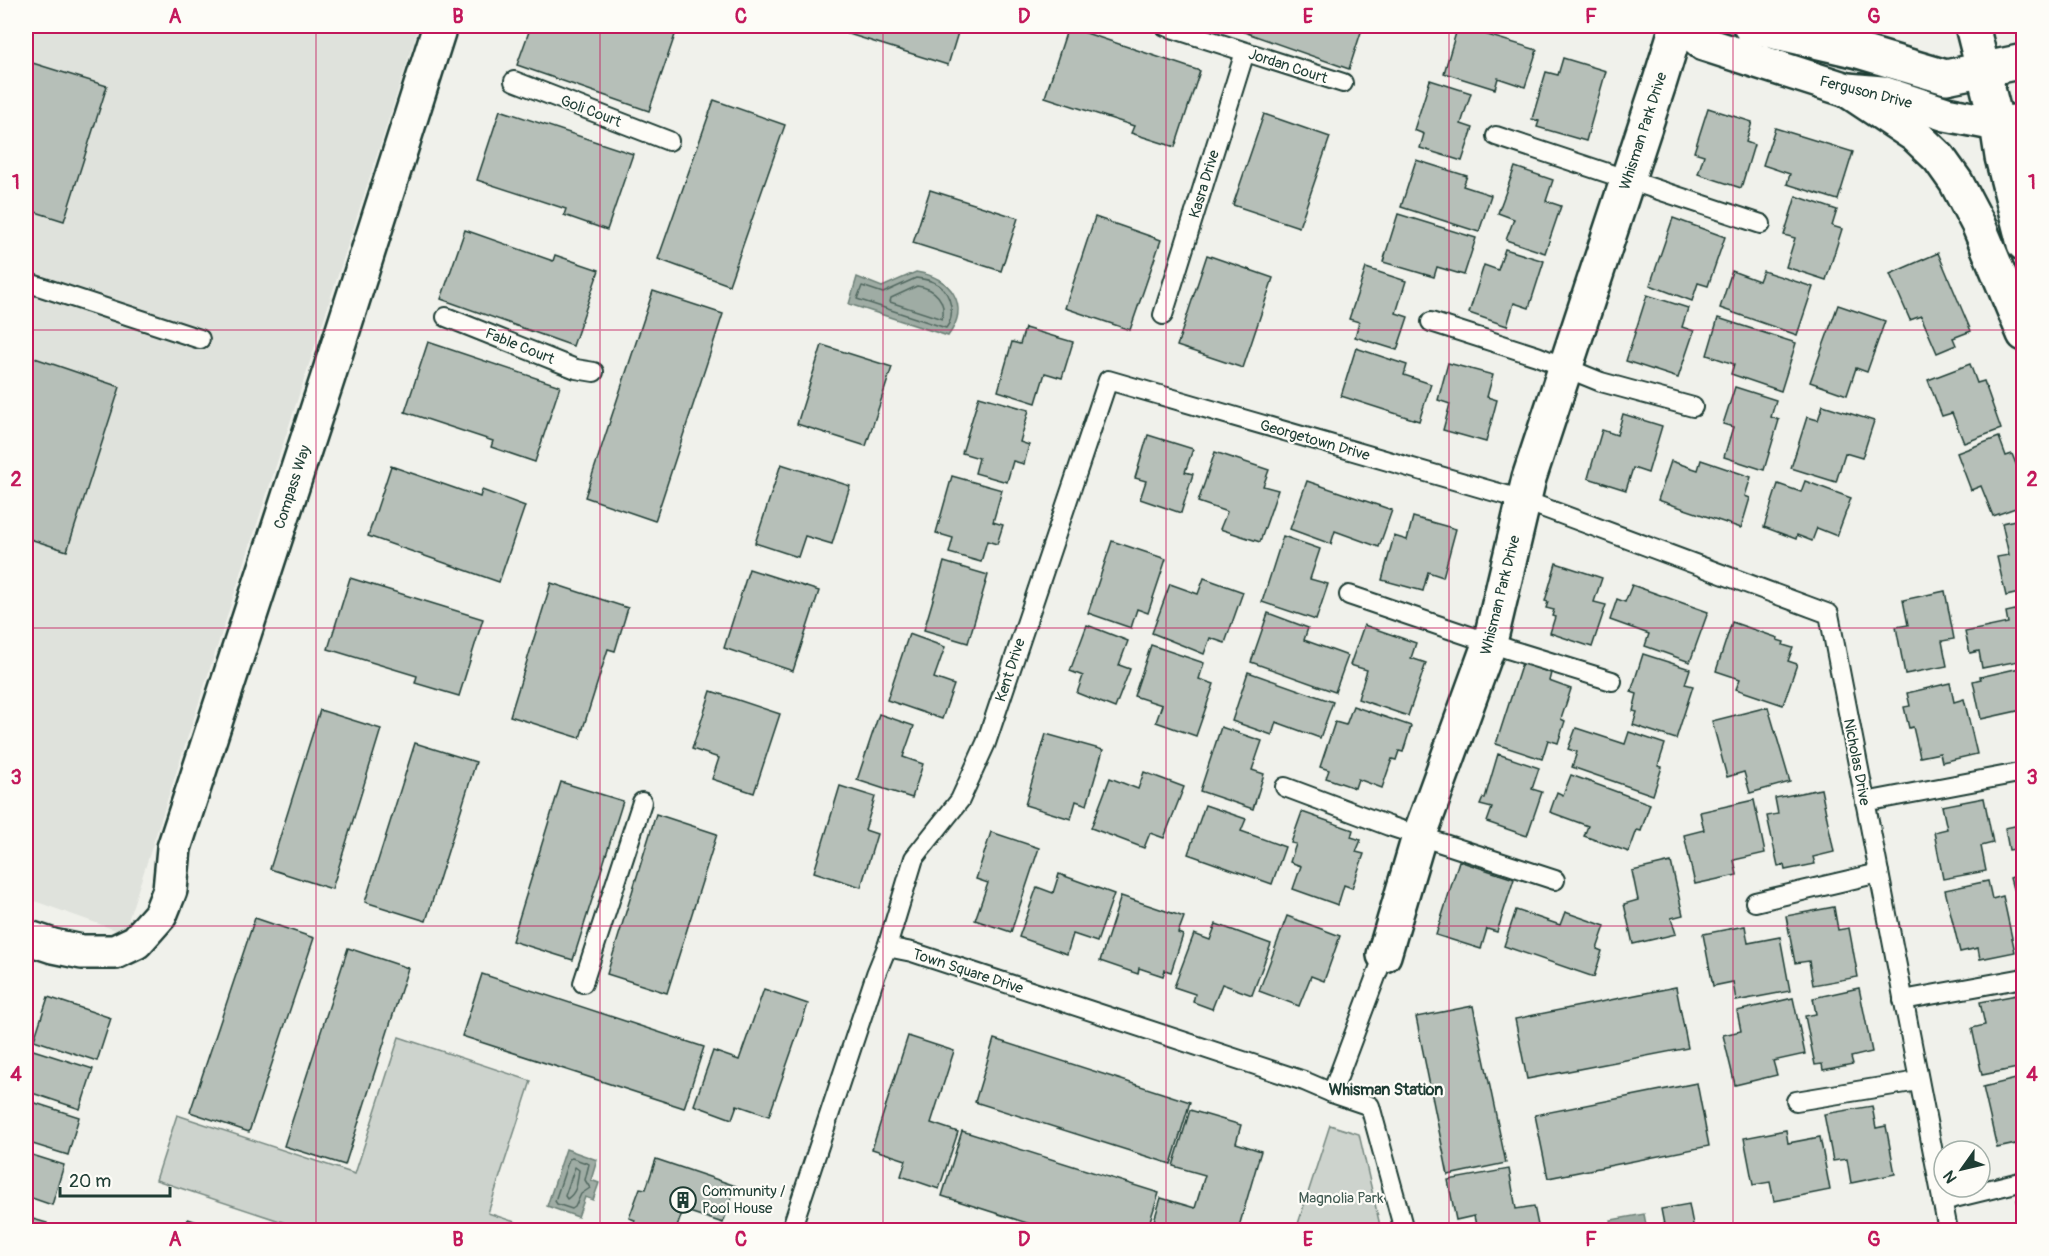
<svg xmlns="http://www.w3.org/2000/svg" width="2049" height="1256" viewBox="0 0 2049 1256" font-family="Pangolin,sans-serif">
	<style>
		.built { fill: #dfe2dc }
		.green { fill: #cdd3cd; stroke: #768880; stroke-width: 1.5 }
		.water { fill: #9faca4; stroke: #6c8077; stroke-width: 1.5 }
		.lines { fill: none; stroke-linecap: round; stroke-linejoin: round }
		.shore { stroke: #526961; stroke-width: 1.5 }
		.building { fill: #b6bfb8; stroke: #1f3d34; stroke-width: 1.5 }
		.service-casing { stroke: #1f3d34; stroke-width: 22 }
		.minor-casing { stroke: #1f3d34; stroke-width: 38 }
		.tertiary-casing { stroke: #1f3d34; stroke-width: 38 }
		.trunk-casing { stroke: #1f3d34; stroke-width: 38 }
		.service { stroke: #fdfcf7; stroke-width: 18 }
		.minor { stroke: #fdfcf7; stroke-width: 33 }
		.tertiary { stroke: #fdfcf7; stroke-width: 33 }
		.trunk { stroke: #fdfcf7; stroke-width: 33 }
		.grid { fill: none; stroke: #c2185b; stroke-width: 1.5; stroke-opacity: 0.55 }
		.labels { text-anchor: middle; stroke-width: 4.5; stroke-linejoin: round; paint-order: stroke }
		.street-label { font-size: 15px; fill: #1f3d34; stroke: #fdfcf7 }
		.poi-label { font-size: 15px; fill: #1f3d34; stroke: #fdfcf7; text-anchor: start }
		.park-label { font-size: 15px; fill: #425b53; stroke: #fdfcf7 }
		.neighbourhood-label { font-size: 16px; font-weight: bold; fill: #1f3d34; stroke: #fdfcf7 }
		.neatline { fill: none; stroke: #c2185b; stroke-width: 2 }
		.grid-label { font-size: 20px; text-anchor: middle; font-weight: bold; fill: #c2185b }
	</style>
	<rect width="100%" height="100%" fill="#f0f1eb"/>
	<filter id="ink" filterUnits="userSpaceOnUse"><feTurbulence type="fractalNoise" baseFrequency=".0167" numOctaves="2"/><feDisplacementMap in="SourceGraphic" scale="12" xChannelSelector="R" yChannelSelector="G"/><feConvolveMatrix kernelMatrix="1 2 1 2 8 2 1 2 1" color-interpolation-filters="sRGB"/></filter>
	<g filter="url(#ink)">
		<polygon class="built" points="26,26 419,26 124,933 26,898"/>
		<g class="green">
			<polygon points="399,1037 531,1081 488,1213 539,1230 307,1230 156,1180 177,1115 355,1174"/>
			<polygon points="1330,1125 1359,1134 1381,1230 1296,1230"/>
		</g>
		<g class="water">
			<path d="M916 272C951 277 971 305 948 336L849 304 857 277 882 287Z"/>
			<polygon points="566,1149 597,1160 591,1180 599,1183 593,1200 585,1197 578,1217 547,1206"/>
			<polygon points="1644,1214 1647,1230 1613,1230 1611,1220"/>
		</g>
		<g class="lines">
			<g class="shore">
				<path d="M916 278C924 279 932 280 939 285 951 294 956 316 946 328L857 299 862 286 883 293Z"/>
				<path d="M917 286C935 288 947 301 942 319L890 302 891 298Z"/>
				<polygon points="572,1158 589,1164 585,1180 590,1188 581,1194 575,1207 572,1209 557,1204 555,1201 569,1159"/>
				<path d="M575 1167 579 1170C577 1181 578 1192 567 1199L565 1196Z"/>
			</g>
		</g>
		<g class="building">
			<polygon points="531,26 648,26 675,35 649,111 517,65"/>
			<polygon points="823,26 960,26 948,65"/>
			<polygon points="1227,26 1363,26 1349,69"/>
			<polygon points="1458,26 1537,50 1525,87 1498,78 1495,89 1444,73"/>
			<polygon points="1068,27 1200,71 1175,147 1131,133 1134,126 1045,97"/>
			<polygon points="1563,58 1606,71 1586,141 1537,127 1539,121 1532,119 1546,72 1558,75"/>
			<polygon points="26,61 107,86 64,221 26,209"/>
			<polygon points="1430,80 1471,93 1461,124 1473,128 1462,161 1420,148 1424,134 1414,130"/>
			<polygon points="714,100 785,125 729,285 658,259"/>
			<polygon points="1708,108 1752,122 1746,142 1754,145 1741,188 1698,174 1704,155 1694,152"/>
			<polygon points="500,110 633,154 607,230 564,215 566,209 477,180"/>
			<polygon points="1264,114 1330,137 1299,227 1233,205"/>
			<polygon points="1775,128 1853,152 1838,200 1787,184 1790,174 1763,165"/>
			<polygon points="1416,160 1467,176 1463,186 1491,195 1479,232 1401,207"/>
			<polygon points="1515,167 1553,180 1546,201 1561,206 1545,253 1506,240 1514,219 1498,213"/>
			<polygon points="930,190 1018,218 1001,271 913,243"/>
			<polygon points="1796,196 1837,210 1832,226 1842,229 1826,280 1786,267 1795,238 1784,235"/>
			<polygon points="1398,214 1476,238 1464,275 1437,267 1434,277 1383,262"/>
			<polygon points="1095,217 1161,240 1130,330 1065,308"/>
			<polygon points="1673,218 1725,237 1708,286 1698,283 1692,301 1650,285"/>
			<polygon points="465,230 553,261 555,255 599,270 573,346 441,299"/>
			<polygon points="1505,249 1544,261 1529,308 1514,303 1507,326 1469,313 1484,265 1498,270"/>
			<polygon points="1938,253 1971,331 1953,338 1956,345 1937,353 1921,316 1910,320 1890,274"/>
			<polygon points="1207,255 1273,278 1243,368 1177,346"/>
			<polygon points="1366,268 1406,281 1396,313 1408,317 1397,350 1355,337 1359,322 1349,319"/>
			<polygon points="1732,271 1759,281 1763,271 1813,287 1797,335 1720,308"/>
			<polygon points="653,291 723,314 655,521 585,497"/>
			<polygon points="1647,295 1688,308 1682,327 1694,331 1678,378 1626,361"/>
			<polygon points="1838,305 1885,321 1867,372 1856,368 1847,395 1810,382"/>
			<polygon points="1718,318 1796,343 1781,391 1731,374 1734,364 1707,355"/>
			<polygon points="1025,328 1073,342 1062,378 1045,373 1036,403 998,391 1012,342 1020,344"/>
			<polygon points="428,342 560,386 535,462 491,447 493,441 405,412"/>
			<polygon points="822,345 892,367 866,446 797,424"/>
			<polygon points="1356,348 1407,365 1404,375 1431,384 1419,421 1341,396"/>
			<polygon points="26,355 120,387 67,551 30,539 26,553"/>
			<polygon points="1448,363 1493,375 1487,397 1497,400 1486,442 1443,430 1450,404 1438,400"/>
			<polygon points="1970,364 1977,383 1984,381 2001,429 1964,443 1952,413 1942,416 1928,380"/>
			<polygon points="1735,387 1776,400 1771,417 1779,420 1764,470 1724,457 1733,427 1723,424"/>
			<polygon points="979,396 1029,410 1020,442 1029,445 1024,464 1013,461 1007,482 975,473 979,458 962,453"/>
			<polygon points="1823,405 1874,421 1862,458 1845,453 1836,482 1791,468 1807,417 1818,420"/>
			<polygon points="1623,414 1662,426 1648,473 1633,468 1626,490 1588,478 1602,430 1617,435"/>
			<polygon points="1148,435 1193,449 1185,472 1193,474 1181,513 1140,499 1146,481 1135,478"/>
			<polygon points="1999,437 2006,456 2012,454 2024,484 2024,505 1993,516 1981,486 1971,490 1957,453"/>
			<polygon points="1215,452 1269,470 1263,486 1278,490 1260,542 1220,529 1227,512 1198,502"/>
			<polygon points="1701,460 1751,477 1745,496 1750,498 1741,528 1658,500 1671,461 1698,470"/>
			<polygon points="781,464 850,486 832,544 805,536 798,557 755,543"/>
			<polygon points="391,466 480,497 482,490 525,506 499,582 368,536"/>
			<polygon points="952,476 1002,490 993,522 1003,525 997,544 987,541 981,562 949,553 953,538 936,533"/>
			<polygon points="1307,481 1392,510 1379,547 1335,531 1331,544 1290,529"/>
			<polygon points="1805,481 1851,498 1837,536 1817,528 1812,541 1797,535 1796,539 1764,527 1778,484 1801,492"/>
			<polygon points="1413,517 1456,529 1443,577 1428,572 1423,591 1382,580 1394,536 1407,540"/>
			<polygon points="2024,518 2024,592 2006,596 1997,557 2009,555 2002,523"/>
			<polygon points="1283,536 1320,549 1310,579 1328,584 1316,620 1262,602"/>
			<polygon points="1112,541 1166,559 1148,613 1137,609 1131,628 1088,613"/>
			<polygon points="944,562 988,575 968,643 924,630"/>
			<polygon points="1556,563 1602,578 1594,602 1606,605 1592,647 1550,633 1555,617 1552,616 1554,610 1546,608 1548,602 1545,601"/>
			<polygon points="749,569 819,591 793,671 724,648"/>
			<polygon points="350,578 483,619 459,696 415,683 417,676 328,649"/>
			<polygon points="1204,578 1243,592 1225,643 1210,638 1204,654 1152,633 1170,584 1198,594"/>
			<polygon points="551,583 628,608 615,651 608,649 580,738 510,716"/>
			<polygon points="1632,585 1708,612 1690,662 1645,646 1649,634 1610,620 1617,599 1625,602"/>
			<polygon points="1945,591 1954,639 1942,641 1947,666 1905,674 1896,627 1908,625 1903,600"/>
			<polygon points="2024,608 2024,660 1982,668 1979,651 1970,653 1965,632 2008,623 2006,612"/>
			<polygon points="1268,613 1308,628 1304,640 1348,656 1335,692 1251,662"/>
			<polygon points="1732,622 1778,638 1777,640 1784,642 1783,645 1793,648 1788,661 1797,664 1783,705 1736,689 1740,679 1716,671"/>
			<polygon points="1087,625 1128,641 1119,665 1130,669 1115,708 1077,693 1083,676 1070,671"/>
			<polygon points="1364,625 1416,643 1411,658 1426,663 1408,716 1358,699 1367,670 1350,665"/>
			<polygon points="909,634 945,647 934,678 954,685 942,719 887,700"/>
			<polygon points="1151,645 1204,663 1199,679 1214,684 1196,736 1156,722 1162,705 1134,696"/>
			<polygon points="1643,654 1690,669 1685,684 1693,686 1676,739 1633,725 1637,712 1633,711 1637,694 1631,692"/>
			<polygon points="1522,663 1551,673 1549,681 1571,689 1561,719 1565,721 1558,743 1548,740 1542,759 1496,744"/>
			<polygon points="2024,667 2024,718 2022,710 1981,719 1973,681 1981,679 1980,677"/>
			<polygon points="1248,672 1333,702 1320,738 1276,722 1272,735 1232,721"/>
			<polygon points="1950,683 1954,702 1964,699 1977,754 1942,762 1940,753 1920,757 1913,727 1909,728 1904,707 1910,706 1907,693"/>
			<polygon points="711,691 780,714 754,793 712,779 719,758 692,749"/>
			<polygon points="1353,706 1411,726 1403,752 1399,751 1396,760 1392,759 1382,788 1358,779 1355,788 1326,778 1329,770 1320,767 1335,722 1346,725"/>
			<polygon points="1768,707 1790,782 1750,793 1744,772 1727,777 1712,721"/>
			<polygon points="320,710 381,729 332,889 270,869"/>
			<polygon points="879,714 914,726 903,757 923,764 912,798 857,780"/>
			<polygon points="1221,727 1262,741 1252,770 1264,774 1253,809 1200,791"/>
			<polygon points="1576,728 1625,744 1629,732 1665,744 1658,766 1662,767 1653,795 1572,767 1577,752 1568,749"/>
			<polygon points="1046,734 1103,750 1087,805 1076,801 1071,819 1025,805"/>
			<polygon points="415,743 476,762 426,921 365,902"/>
			<polygon points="1498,754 1539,768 1532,789 1542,792 1527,836 1487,822 1492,808 1480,805 1483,798 1485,798"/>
			<polygon points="1144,772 1184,787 1164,838 1150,833 1144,848 1091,828 1110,778 1138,789"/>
			<polygon points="1571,775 1650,804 1641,831 1637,830 1629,852 1584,836 1588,826 1550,812 1557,792 1563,795"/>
			<polygon points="561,782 623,801 573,960 512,941"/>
			<polygon points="840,786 875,797 865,830 877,834 861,887 814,872"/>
			<polygon points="1821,789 1834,852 1813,857 1815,864 1785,870 1784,865 1778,866 1767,816 1778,814 1775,798"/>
			<polygon points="1984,798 1993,843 1981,846 1986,871 1943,879 1934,832 1947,829 1942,806"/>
			<polygon points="1754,800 1765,853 1734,860 1737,875 1695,884 1684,835 1704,830 1700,812"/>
			<polygon points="1205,805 1246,819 1241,831 1285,847 1272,884 1188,854"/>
			<polygon points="1302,812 1353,830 1351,837 1361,840 1356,852 1364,854 1352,888 1344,885 1338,905 1293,889 1301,866 1290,862 1296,844 1291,843"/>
			<polygon points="656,814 717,834 667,993 607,974"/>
			<polygon points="2024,824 2024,864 2019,865 2015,849 2009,850 2005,828"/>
			<polygon points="991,832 1039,848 1011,932 975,920 988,883 976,879"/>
			<polygon points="1459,861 1514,879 1497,932 1487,929 1481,949 1436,935"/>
			<polygon points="1671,862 1683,915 1671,918 1676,934 1633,944 1624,904 1638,900 1632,871"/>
			<polygon points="2024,873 2024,913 2021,913 2015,888 2013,889 2010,878"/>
			<polygon points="1059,874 1114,894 1097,942 1073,934 1067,954 1019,937 1037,887 1053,893"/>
			<polygon points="1988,881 1992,899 2003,896 2015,952 1980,959 1978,948 1960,952 1945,890"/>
			<polygon points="1121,896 1184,917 1178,933 1183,935 1171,972 1165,970 1163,976 1139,968 1138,974 1100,961"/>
			<polygon points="1834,907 1838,930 1849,928 1858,977 1813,985 1809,961 1795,963 1786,916"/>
			<polygon points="1516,910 1560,925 1565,912 1605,926 1597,949 1602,951 1594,977 1504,946"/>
			<polygon points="1287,916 1340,936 1324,981 1311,976 1299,1006 1259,991"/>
			<polygon points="255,918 314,938 249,1132 190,1112"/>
			<polygon points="1216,924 1271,944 1252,995 1222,984 1212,1009 1193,1002 1195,994 1174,987 1194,934 1210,940"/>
			<polygon points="1745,926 1748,943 1780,937 1790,991 1736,1001 1733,982 1713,986 1703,934"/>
			<polygon points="348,948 408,968 345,1165 284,1146"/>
			<polygon points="482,974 704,1047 684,1108 462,1036"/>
			<polygon points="1676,987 1688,1048 1527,1079 1515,1019"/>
			<polygon points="1859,988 1872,1052 1851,1057 1853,1064 1823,1070 1822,1064 1815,1065 1805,1016 1816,1014 1813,998"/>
			<polygon points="764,989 808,1004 769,1116 737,1105 732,1119 694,1105 713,1051 739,1060"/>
			<polygon points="2022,994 2024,1041 2018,1042 2023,1067 1982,1075 1972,1028 1985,1025 1980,1002"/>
			<polygon points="48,997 111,1018 97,1061 34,1040"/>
			<polygon points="1793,998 1805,1054 1773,1061 1777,1075 1735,1085 1723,1035 1741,1031 1737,1011"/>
			<polygon points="1473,1006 1506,1163 1448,1175 1416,1017"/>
			<polygon points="908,1036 954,1051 931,1123 958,1132 939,1189 901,1176 906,1160 872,1149"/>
			<polygon points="994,1039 1190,1102 1171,1164 975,1102"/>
			<polygon points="30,1049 93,1069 80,1109 26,1091 26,1065"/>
			<polygon points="2024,1077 2024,1154 2019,1155 2016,1144 1997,1148 1983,1087"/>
			<polygon points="1697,1083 1709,1146 1548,1178 1535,1115"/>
			<polygon points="26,1100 79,1117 68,1155 26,1142"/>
			<polygon points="1872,1106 1876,1128 1886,1126 1895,1174 1851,1183 1847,1159 1833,1161 1824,1114"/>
			<polygon points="1190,1110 1241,1125 1236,1143 1261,1151 1238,1230 1151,1230 1161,1198 1195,1208 1205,1175 1173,1166"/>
			<polygon points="1786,1130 1788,1143 1820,1137 1830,1190 1774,1201 1770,1182 1753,1185 1744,1138"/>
			<polygon points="962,1131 1159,1193 1147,1230 1049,1230 942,1196"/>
			<polygon points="26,1153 64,1165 52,1205 26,1196"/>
			<polygon points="656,1159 736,1186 723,1223 683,1210 676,1230 678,1230 632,1230 635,1220 629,1218 640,1188 646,1189"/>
			<polygon points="1509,1169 1516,1209 1534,1206 1539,1230 1477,1230 1474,1216 1456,1220 1448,1180"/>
			<polygon points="2024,1199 2024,1230 2013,1230 2012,1224 2022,1223 2017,1200"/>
			<polygon points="1689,1204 1694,1230 1665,1230 1661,1209"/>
			<polygon points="26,1217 47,1223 45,1230 26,1230"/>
			<polygon points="188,1219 222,1230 185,1230"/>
			<polygon points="234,1225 249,1230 233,1230"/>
		</g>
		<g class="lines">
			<g class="service-casing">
				<g id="service">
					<polyline points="1165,26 1343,83"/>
					<polyline points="514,81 669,141"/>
					<polyline points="1496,136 1761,224"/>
					<polyline points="26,282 200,339"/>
					<polyline points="1163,315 1245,52"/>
					<polyline points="446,317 576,369 594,372"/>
					<polyline points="1431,322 1537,356 1601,382 1693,407"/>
					<polyline points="1349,595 1511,650 1612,681"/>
					<polyline points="1285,787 1389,826 1555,880"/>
					<polyline points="1865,802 2024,772"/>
					<polyline points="1755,902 1879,873"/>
					<polyline points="887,947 914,858 960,800 986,743 1108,380 1523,500 1829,614 1948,1230"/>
					<polyline points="1384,955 1332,1093 1370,1106 1404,1230"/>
					<polyline points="583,983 642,802"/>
					<polyline points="1903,1000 2024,978"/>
					<polyline points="1796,1101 1918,1081"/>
					<polyline points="1942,1201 2024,1181"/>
					<polyline points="791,1230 876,974 887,947 912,952 1304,1081 1332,1093"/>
				</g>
			</g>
			<g class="minor-casing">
				<g id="minor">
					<polyline points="26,937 53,946 82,952 115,952 136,942 160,915 170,890 174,848 328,377 440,26"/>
					<polyline points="1384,955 1419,837 1490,642 1529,478 1660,81 1677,26"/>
				</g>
			</g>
			<g class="tertiary-casing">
				<g id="tertiary">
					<polyline points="1683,26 1704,44 1847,90 1882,93 1946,114 1997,124 2024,121"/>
					<polyline points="1750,26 1858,51 1946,77 2024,61"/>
				</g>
			</g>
			<g class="trunk-casing">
				<g id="trunk">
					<polyline points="1972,26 1997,124 2002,157 2024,244"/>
					<polyline points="1779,33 1835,30 1849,26"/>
					<polyline points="1847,90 1916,136 1939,158 1956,182 1978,224 2024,334"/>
				</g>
			</g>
			<use href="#service" class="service"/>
			<use href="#minor" class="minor"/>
			<use href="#tertiary" class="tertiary"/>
			<use href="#trunk" class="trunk"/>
		</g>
	</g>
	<path class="grid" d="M316 26V1230M600 26V1230M883 26V1230M1166 26V1230M1449 26V1230M1733 26V1230M26 330H2024M26 628H2024M26 926H2024"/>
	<defs>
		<g id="building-ring" transform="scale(1.35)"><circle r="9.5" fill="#fdfcf7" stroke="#1f3d34" stroke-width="1.5"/><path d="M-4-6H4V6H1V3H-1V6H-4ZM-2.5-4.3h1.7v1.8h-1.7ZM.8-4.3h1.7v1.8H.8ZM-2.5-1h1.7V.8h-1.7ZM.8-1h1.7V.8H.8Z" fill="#1f3d34"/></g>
	</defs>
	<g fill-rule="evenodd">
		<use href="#building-ring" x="683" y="1200"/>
	</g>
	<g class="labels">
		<g class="street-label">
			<text transform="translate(1288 66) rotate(18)" y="5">Jordan Court</text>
			<text transform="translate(1866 92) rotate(14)" y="5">Ferguson Drive</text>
			<text transform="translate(591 111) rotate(21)" y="5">Goli Court</text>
			<text transform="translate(1643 131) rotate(-72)" y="5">Whisman Park Drive</text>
			<text transform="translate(1204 184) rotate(-73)" y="5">Kasra Drive</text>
			<text transform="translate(520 346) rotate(22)" y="5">Fable Court</text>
			<text transform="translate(1315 440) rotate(16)" y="5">Georgetown Drive</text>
			<text transform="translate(292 487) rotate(-72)" y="5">Compass Way</text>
			<text transform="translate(1500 595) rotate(-76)" y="5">Whisman Park Drive</text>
			<text transform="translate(1010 670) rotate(-72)" y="5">Kent Drive</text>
			<text transform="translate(1857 762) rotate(79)" y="5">Nicholas Drive</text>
			<text transform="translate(968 971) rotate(18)" y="5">Town Square Drive</text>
		</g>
		<g class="poi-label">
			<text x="702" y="1196">Community /<tspan x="702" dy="17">Pool House</tspan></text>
		</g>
		<g class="park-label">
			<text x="1341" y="1203">Magnolia Park</text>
		</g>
		<g class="neighbourhood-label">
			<text x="1386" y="1095">Whisman Station</text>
		</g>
	</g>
	<rect width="2049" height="1256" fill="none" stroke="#fdfcf7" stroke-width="66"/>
	<g transform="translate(1962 1169) rotate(236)"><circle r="28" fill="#fdfcf7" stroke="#a4b0a9" stroke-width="1.5"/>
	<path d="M0-4.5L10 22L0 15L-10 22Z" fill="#1f3d34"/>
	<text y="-9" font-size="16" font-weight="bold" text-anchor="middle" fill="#1f3d34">N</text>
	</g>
	<path d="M60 1187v9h110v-9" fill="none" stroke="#1f3d34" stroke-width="3"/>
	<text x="69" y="1187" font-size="18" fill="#1f3d34" stroke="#fdfcf7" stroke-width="4.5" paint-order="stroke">20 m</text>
	<rect x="33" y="33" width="1983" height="1190" class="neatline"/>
	<g class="grid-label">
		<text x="175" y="23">A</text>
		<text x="458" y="23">B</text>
		<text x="741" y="23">C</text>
		<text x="1024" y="23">D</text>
		<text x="1308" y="23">E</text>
		<text x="1591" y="23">F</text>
		<text x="1874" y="23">G</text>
		<text x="16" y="189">1</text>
		<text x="2032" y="189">1</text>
		<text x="16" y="486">2</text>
		<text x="2032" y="486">2</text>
		<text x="16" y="784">3</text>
		<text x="2032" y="784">3</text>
		<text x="16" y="1081">4</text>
		<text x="2032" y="1081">4</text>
		<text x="175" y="1246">A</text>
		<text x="458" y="1246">B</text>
		<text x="741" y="1246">C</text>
		<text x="1024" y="1246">D</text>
		<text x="1308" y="1246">E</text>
		<text x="1591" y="1246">F</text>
		<text x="1874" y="1246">G</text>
	</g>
</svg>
